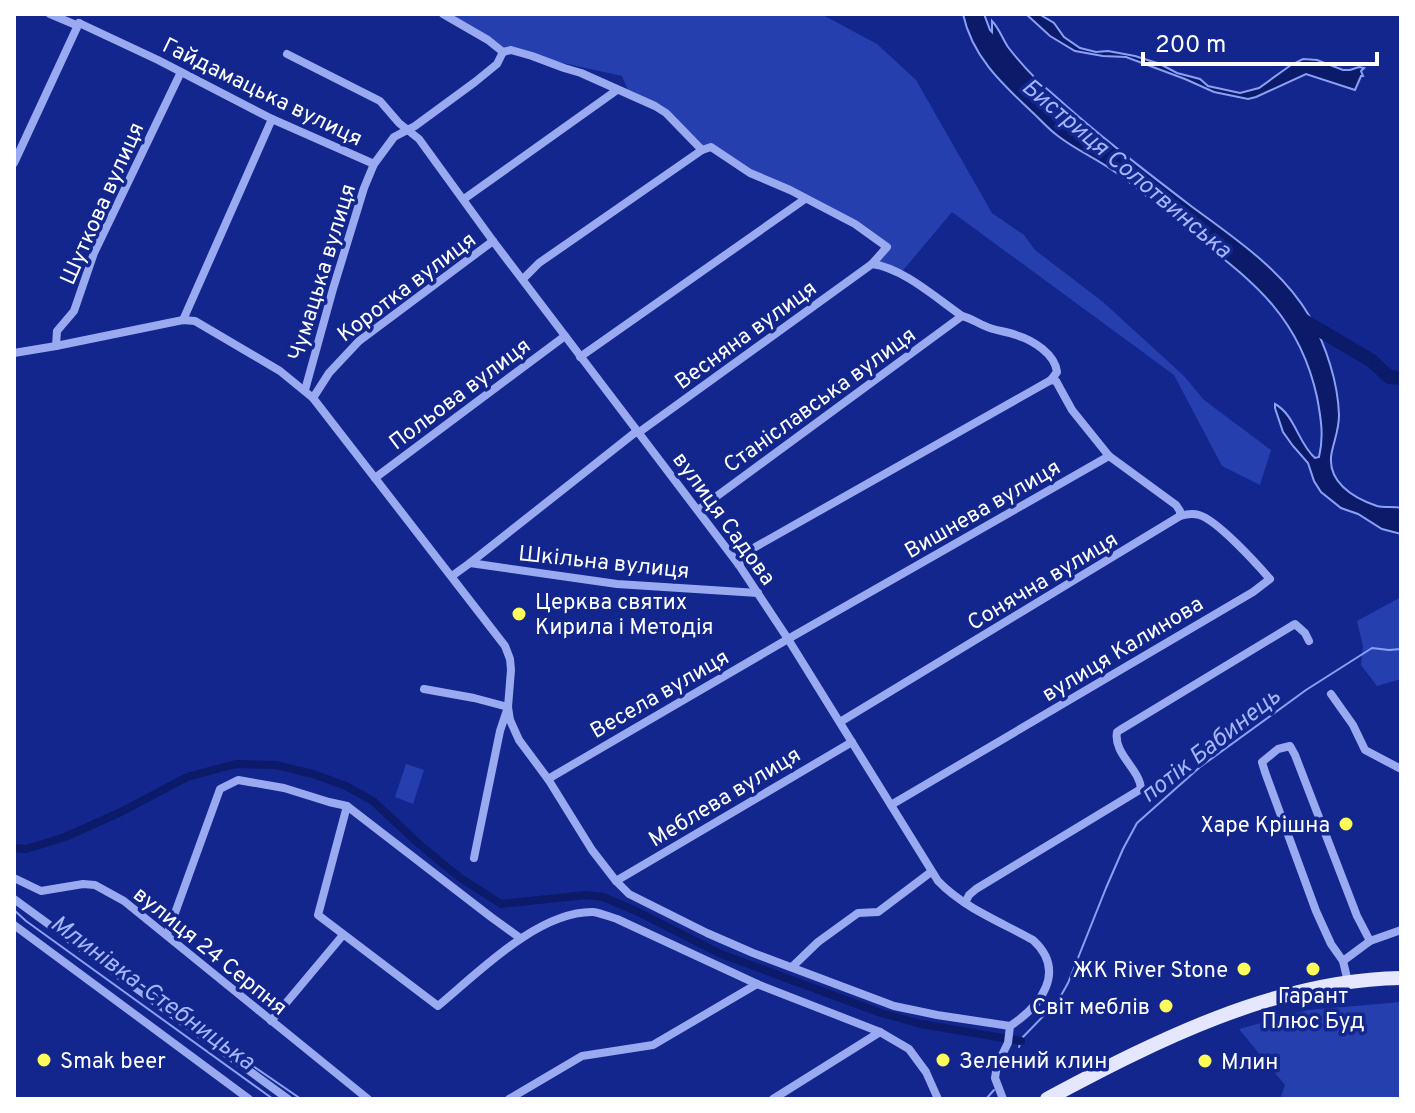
<svg xmlns="http://www.w3.org/2000/svg" width="1415" height="1113" viewBox="0 0 1415 1113" font-family="Overpass,sans-serif">
	<style>
		.green { fill: #263fae }
		.water { fill: #0b1a69; stroke: #8ba0f5; stroke-width: 2 }
		.lines { fill: none; stroke-linecap: round; stroke-linejoin: round }
		.stream { stroke: #8ba0f5; stroke-width: 2 }
		.canal { stroke: #0b1a69; stroke-width: 8 }
		.river { stroke: #0b1a69; stroke-width: 14 }
		.street { stroke: #9aaaf1; stroke-width: 8 }
		.primary { stroke: #e4e7ff; stroke-width: 14 }
		.poi-dot { fill: #fffb5a; stroke: #12268d; stroke-width: 3 }
		.labels { text-anchor: middle; stroke-width: 7; stroke-linejoin: round; paint-order: stroke }
		.street-label { font-size: 22px; fill: #fff; stroke: #12268d }
		.poi-label { font-size: 22px; fill: #fff; stroke: #12268d; text-anchor: start }
		.water-label { font-size: 24px; font-style: italic; fill: #a5b5f9; stroke: #12268d }
	</style>
	<rect width="100%" height="100%" fill="#12268d"/>
	<g class="green">
		<polygon points="443,14 821,14 877,44 916,80 992,213 1024,235 1035,250 1103,302 1184,376 1204,400 1271,450 1260,485 1222,466 1174,375 952,212 900,274 872,264 887,247 872,235 711,147 702,150 666,113 629,93 622,76 532,56 503,52"/>
		<polygon points="1401,597 1401,679 1377,686 1361,665 1363,646 1357,621"/>
		<polygon points="406,764 424,770 413,804 395,797"/>
		<polygon points="1401,1002 1401,1099 1280,1099 1285,1085 1239,1029 1308,1010"/>
	</g>
	<g class="water">
		<path d="M963 14H984L990 30 992 32V21C999 28 1002 38 1008 47 1021 64 1037 81 1054 95 1097 134 1144 170 1191 206 1234 238 1282 269 1310 317 1326 346 1338 382 1339 415 1339 429 1335 438 1332 451 1325 481 1353 498 1377 506 1385 508 1393 506 1401 508V534L1382 529 1358 514 1341 508 1321 492 1314 481 1308 463 1293 446 1283 432 1275 408V404C1295 415 1298 443 1315 458L1319 457C1324 437 1321 418 1317 397 1298 310 1246 277 1181 225 1159 208 1138 187 1115 172 1097 159 1076 150 1058 136 1048 129 1040 119 1031 111 1001 83 972 56 963 14Z"/>
		<polygon points="1026,14 1039,14 1054,23 1064,37 1080,48 1096,52 1108,51 1135,56 1160,64 1177,73 1200,79 1208,86 1240,93 1259,88 1291,65 1303,59 1317,60 1343,70 1350,70 1359,67 1364,68 1361,71 1363,76 1361,76 1355,90 1306,74 1256,97 1248,99 1214,92 1185,79 1126,57 1103,56 1075,51 1050,36"/>
	</g>
	<g class="lines">
		<g class="stream">
			<polyline points="14,910 26,921 273,1099"/>
			<polyline points="95,949 234,1053 301,1099"/>
			<polyline points="1019,1047 1022,1038 1058,1001 1068,983 1106,888 1123,849 1137,823 1200,767 1306,690 1372,648 1389,650 1401,649"/>
			<polyline points="986,1099 994,1090"/>
		</g>
		<polyline class="canal" points="14,848 26,849 65,837 121,812 187,777 236,764 276,765 313,774 346,786 373,801 419,844 459,877 501,904 586,895 603,897 636,911 721,954 881,1013 921,1024 1021,1041"/>
		<polyline class="river" points="1301,319 1372,361 1389,377 1401,378"/>
		<g class="street">
			<polyline points="50,14 76,25 79,23 158,60 272,119 374,164"/>
			<path d="M443 14 488 40 503 52 511 50 532 56 564 68 581 73 655 106 666 113 702 150 711 147 750 173 790 190 855 224 887 247 872 264C903 268 936 298 962 316 971 318 977 323 985 326 995 331 1006 331 1016 335 1033 340 1055 354 1057 372L1051 380 750 550 744 555 739 565"/>
			<path d="M287 54 380 101 399 123 419 139 493 241 739 565 788 639 938 881C964 908 1001 922 1033 940 1067 971 1041 1006 1010 1026L1008 1043 997 1065 995 1078 1003 1099"/>
			<polyline points="14,163 79,23"/>
			<polyline points="464,199 617,90"/>
			<polyline points="523,279 539,263 702,150"/>
			<polyline points="183,320 272,119"/>
			<polyline points="56,346 57,331 74,311 94,253 181,72"/>
			<polyline points="14,353 56,346 183,320 195,321 280,371 313,398 505,646 510,659 511,670 508,707 510,720 519,740 548,779 592,850 616,881 629,894 707,933 753,953 894,1006 937,1015 1010,1026"/>
			<polyline points="580,357 805,199"/>
			<polyline points="305,390 333,289 364,188 374,164 394,137 415,126 475,82 497,64 503,52"/>
			<polyline points="313,398 329,373 359,341 493,241"/>
			<polyline points="638,433 872,264"/>
			<polyline points="375,478 565,336"/>
			<polyline points="698,510 962,316"/>
			<polyline points="470,563 637,431"/>
			<polyline points="452,576 470,563 617,584 758,593"/>
			<polyline points="424,689 474,698 508,707 500,731 474,858"/>
			<polyline points="1331,694 1353,725 1365,750 1401,769"/>
			<polyline points="840,722 1180,516 1180,511 1176,505 1109,456"/>
			<polyline points="548,779 788,639 1109,456 1072,410 1056,381 1051,380"/>
			<path d="M891 805 1253 592 1270 579C1256 563 1217 520 1199 515 1192 513 1187 514 1180 516"/>
			<path d="M347 806 318 915 438 1006C478 973 538 911 593 912 601 913 610 917 617 919L757 984 880 1032 909 1049 926 1072 938 1099"/>
			<polyline points="14,878 41,891 83,884 95,885 124,901 368,1099"/>
			<polyline points="616,881 852,742"/>
			<polyline points="14,899 288,1099"/>
			<path d="M965 903 969 895 976 889 1141 789C1140 769 1113 754 1117 732L1120 730 1295 624 1305 633 1309 641"/>
			<polyline points="14,925 249,1099"/>
			<polyline points="167,935 220,789 238,780 284,788 329,802 347,806 491,917 520,938"/>
			<polyline points="1343,961 1331,944 1316,911 1265,772 1262,762 1278,749 1290,746 1295,755 1357,916 1370,941"/>
			<polyline points="792,967 818,942 858,913 878,912 931,872"/>
			<polyline points="1348,982 1343,961 1370,941 1401,930"/>
			<polyline points="271,1021 343,935"/>
			<polyline points="509,1099 582,1056 653,1045 757,984"/>
			<polyline points="773,1099 880,1032"/>
		</g>
		<path class="primary" d="M1047 1099C1155 1041 1276 980 1401 978"/>
	</g>
	<g class="poi-dot">
		<circle cx="519" cy="614" r="8"/>
		<circle cx="1346" cy="824" r="8"/>
		<circle cx="1244" cy="969" r="8"/>
		<circle cx="1313" cy="969" r="8"/>
		<circle cx="1166" cy="1006" r="8"/>
		<circle cx="44" cy="1060" r="8"/>
		<circle cx="943" cy="1060" r="8"/>
		<circle cx="1205" cy="1061" r="8"/>
	</g>
	<g class="labels">
		<g class="street-label">
			<text transform="translate(263 91) rotate(26)" y="8">Гайдамацька вулиця</text>
			<text transform="translate(101 203) rotate(-66)" y="8">Шуткова вулиця</text>
			<text transform="translate(321 272) rotate(-73)" y="8">Чумацька вулиця</text>
			<text transform="translate(406 286) rotate(-37)" y="8">Коротка вулиця</text>
			<text transform="translate(745 334) rotate(-36)" y="8">Весняна вулиця</text>
			<text transform="translate(459 393) rotate(-37)" y="8">Польова вулиця</text>
			<text transform="translate(819 399) rotate(-36)" y="8">Станіславська вулиця</text>
			<text transform="translate(982 508) rotate(-30)" y="8">Вишнева вулиця</text>
			<text transform="translate(725 518) rotate(54)" y="8">вулиця Садова</text>
			<text transform="translate(604 561) rotate(6)" y="8">Шкільна вулиця</text>
			<text transform="translate(1042 580) rotate(-31)" y="8">Сонячна вулиця</text>
			<text transform="translate(1122 648) rotate(-31)" y="8">вулиця Калинова</text>
			<text transform="translate(659 693) rotate(-30)" y="8">Весела вулиця</text>
			<text transform="translate(724 796) rotate(-31)" y="8">Меблева вулиця</text>
			<text transform="translate(211 950) rotate(39)" y="8">вулиця 24 Серпня</text>
		</g>
		<g class="poi-label">
			<text x="535" y="609">Церква святих<tspan x="535" dy="25">Кирила і Методія</tspan></text>
			<text x="1330" y="832" text-anchor="end">Харе Крішна</text>
			<text x="1228" y="977" text-anchor="end">ЖК River Stone</text>
			<text x="1313" y="1003" text-anchor="middle">Гарант<tspan x="1313" dy="25">Плюс Буд</tspan></text>
			<text x="1150" y="1014" text-anchor="end">Світ меблів</text>
			<text x="60" y="1068">Smak beer</text>
			<text x="959" y="1068">Зелений клин</text>
			<text x="1221" y="1069">Млин</text>
		</g>
		<g class="water-label">
			<text transform="translate(1127 168) rotate(40)" y="8">Бистриця Солотвинська</text>
			<text transform="translate(1210 745) rotate(-38)" y="8">потік Бабинець</text>
			<text transform="translate(153 992) rotate(36)" y="8">Млинівка-Стебницька</text>
		</g>
	</g>
	<rect width="1415" height="1113" fill="none" stroke="#ffffff" stroke-width="32"/>
	<path d="M1143 52v12h234v-12" fill="none" stroke="#ffffff" stroke-width="4"/>
	<text x="1155" y="52" font-size="24" fill="#ffffff" stroke="#12268d" stroke-width="6" paint-order="stroke">200 m</text>
</svg>
